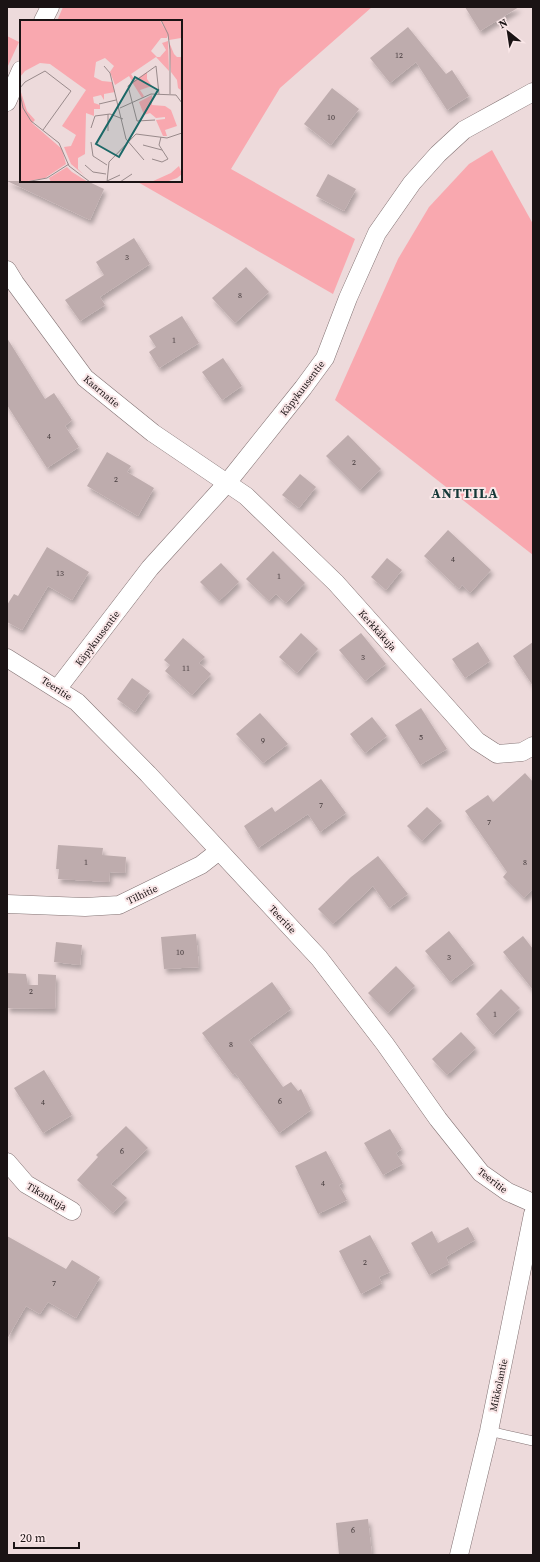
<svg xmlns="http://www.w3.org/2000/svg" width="540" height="1562" viewBox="0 0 540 1562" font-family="'Source Serif 4',serif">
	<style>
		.green { fill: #f9a8af }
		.building { fill: #beacad; filter: url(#shadow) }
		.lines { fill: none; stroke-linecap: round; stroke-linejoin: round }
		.service-casing { stroke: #837374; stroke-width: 10 }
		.minor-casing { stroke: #837374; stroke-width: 19 }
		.service { stroke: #fff; stroke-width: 9 }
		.minor { stroke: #fff; stroke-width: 18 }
		.labels { text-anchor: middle; stroke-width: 4; stroke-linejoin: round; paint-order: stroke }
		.number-label { font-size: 8px; fill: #43393a }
		.street-label { font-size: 10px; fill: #1a1314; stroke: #fae7e8 }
		.district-label { font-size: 14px; font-weight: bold; letter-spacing: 1px; fill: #163938; stroke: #fae7e8 }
		.inset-road { fill: none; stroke: #998a8b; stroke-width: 1 }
		.view { fill: #1b6867; fill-opacity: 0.15; stroke: #1b6867; stroke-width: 2 }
		.inset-edge { fill: none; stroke: #1a1314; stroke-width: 2 }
	</style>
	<defs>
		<filter id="shadow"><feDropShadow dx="2.5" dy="4.5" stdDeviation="2" flood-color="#0004"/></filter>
	</defs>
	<rect width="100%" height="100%" fill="#eddadb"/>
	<g class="green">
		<polygon points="63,7 372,7 280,88 231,169 355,239 333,294 136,181 181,181 181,21 57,21"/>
		<polygon points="7,36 19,42 7,68"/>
		<polygon points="492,150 533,224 533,555 335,400 398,259 429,207 469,164"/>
	</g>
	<g class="building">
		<polygon points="465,7 519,7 480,31"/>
		<polygon points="408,27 446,74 452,70 469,96 447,110 416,62 390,83 370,58"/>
		<polygon points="332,88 359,109 331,145 304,124"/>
		<polygon points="328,174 356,189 344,211 316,196"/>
		<polygon points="7,181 87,181 104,189 90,220"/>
		<polygon points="134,238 150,264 100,297 105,305 80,321 65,300 104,275 96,262"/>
		<polygon points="246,267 269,292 235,323 212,298"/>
		<polygon points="182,316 199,343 159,368 149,352 156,347 149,336"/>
		<polygon points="7,338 45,399 54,393 72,420 65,426 79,447 47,468 7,405"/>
		<polygon points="223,358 242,386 222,400 202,372"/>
		<polygon points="348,435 381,469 360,490 326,456"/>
		<polygon points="107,452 131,466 127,472 154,488 138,516 87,486"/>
		<polygon points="300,474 316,487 299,508 282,495"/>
		<polygon points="448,530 491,570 470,593 462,585 459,589 424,556"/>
		<polygon points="47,547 89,572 72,600 48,586 22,630 7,622 7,605 14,594 18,596"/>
		<polygon points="273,551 305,583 286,603 276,594 269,601 246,579"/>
		<polygon points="387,558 402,570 386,590 371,577"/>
		<polygon points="221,563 239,582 219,601 200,582"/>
		<polygon points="301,633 318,649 297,673 279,657"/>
		<polygon points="361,633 386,664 365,681 339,650"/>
		<polygon points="183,638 205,657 199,663 211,674 192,695 165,671 170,665 164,660"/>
		<polygon points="478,642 490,661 465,678 452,659"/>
		<polygon points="533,642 533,686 513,656"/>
		<polygon points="132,678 150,691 135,712 117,699"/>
		<polygon points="421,708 447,749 420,765 395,725"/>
		<polygon points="260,713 288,744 263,763 236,734"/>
		<polygon points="372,717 387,736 365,753 350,734"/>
		<polygon points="525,773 533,782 533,889 524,898 503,877 507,872 465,811 488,795 493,802"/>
		<polygon points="321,779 346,813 320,832 308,814 258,848 244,826 272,807 275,812"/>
		<polygon points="427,807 442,821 422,841 407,826"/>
		<polygon points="58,845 103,848 102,855 126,857 125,873 110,872 109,882 58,879 59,869 56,869"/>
		<polygon points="378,856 408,894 389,908 373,886 333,924 318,909 351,877"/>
		<polygon points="449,931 474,963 450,982 425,951"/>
		<polygon points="196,934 199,967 164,969 161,937"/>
		<polygon points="523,936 533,949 533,990 503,952"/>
		<polygon points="56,942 82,945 80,965 54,962"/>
		<polygon points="396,966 415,986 388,1013 368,993"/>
		<polygon points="7,973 26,974 28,985 38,985 38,974 56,975 55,1009 7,1008"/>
		<polygon points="272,982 291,1009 249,1040 283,1087 291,1082 298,1091 301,1089 311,1110 279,1133 235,1073 233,1075 202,1033"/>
		<polygon points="501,989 520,1008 493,1035 476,1014"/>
		<polygon points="461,1032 476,1048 447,1075 432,1059"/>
		<polygon points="44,1070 72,1115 43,1133 14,1088"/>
		<polygon points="126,1126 148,1148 111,1184 127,1198 113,1213 77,1180 98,1157 96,1155"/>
		<polygon points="390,1129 402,1149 396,1153 403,1164 383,1175 364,1143"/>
		<polygon points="326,1151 343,1183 339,1185 347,1200 318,1214 295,1166"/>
		<polygon points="468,1227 475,1240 446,1257 449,1264 429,1275 411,1243 432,1231 438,1243"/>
		<polygon points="370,1235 390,1272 379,1277 382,1283 361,1294 339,1251"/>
		<polygon points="7,1236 66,1269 72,1260 100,1277 76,1318 48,1302 40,1314 26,1306 7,1339"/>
		<polygon points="368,1519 372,1555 339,1555 336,1523"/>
	</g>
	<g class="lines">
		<g class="service-casing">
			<polyline id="service" points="489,1431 533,1441"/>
		</g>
		<g class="minor-casing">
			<g id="minor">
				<polyline points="43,21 50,7"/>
				<polyline points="7,102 21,70"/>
				<polyline points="7,270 15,283 85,378 153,433 246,496 336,583 477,741 497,754 522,752 533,746"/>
				<polyline points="7,658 77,702 148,774 319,958 385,1044 438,1119 481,1173 508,1192 533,1203"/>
				<polyline points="58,688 150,568 227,483 303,388 325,358 348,298 377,233 412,183 438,154 464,130 533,92"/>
				<polyline points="7,904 85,907 119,905 201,865 219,851"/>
				<polyline points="7,1162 26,1184 72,1211"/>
				<polyline points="459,1555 489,1431 533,1214"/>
			</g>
		</g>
		<use href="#service" class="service"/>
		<use href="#minor" class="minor"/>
	</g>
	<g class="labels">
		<g class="number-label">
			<text x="399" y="58">12</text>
			<text x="331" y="120">10</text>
			<text x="127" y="260">3</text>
			<text x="240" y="298">8</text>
			<text x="174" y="343">1</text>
			<text x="49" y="439">4</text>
			<text x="354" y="465">2</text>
			<text x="116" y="482">2</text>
			<text x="453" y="562">4</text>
			<text x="60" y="576">13</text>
			<text x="279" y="579">1</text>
			<text x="363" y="660">3</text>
			<text x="186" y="671">11</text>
			<text x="421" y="740">5</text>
			<text x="263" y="743">9</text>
			<text x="321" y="808">7</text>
			<text x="489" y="825">7</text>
			<text x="86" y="865">1</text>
			<text x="525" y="865">8</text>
			<text x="180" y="955">10</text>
			<text x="449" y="960">3</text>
			<text x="31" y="994">2</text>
			<text x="495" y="1017">1</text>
			<text x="231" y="1047">8</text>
			<text x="280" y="1104">6</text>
			<text x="43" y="1105">4</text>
			<text x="122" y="1154">6</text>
			<text x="323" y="1186">4</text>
			<text x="365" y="1265">2</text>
			<text x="54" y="1286">7</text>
			<text x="353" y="1533">6</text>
		</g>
		<g class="street-label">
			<text transform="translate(302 388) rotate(-53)" y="4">Käpykuusentie</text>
			<text transform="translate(102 391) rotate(40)" y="4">Kaarnatie</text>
			<text transform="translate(378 630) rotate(48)" y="4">Kerkkäkuja</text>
			<text transform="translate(97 638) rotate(-53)" y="4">Käpykuusentie</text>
			<text transform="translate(57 688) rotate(33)" y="4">Teeritie</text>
			<text transform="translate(142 894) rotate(-25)" y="4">Tilhitie</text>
			<text transform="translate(283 919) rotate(47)" y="4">Teeritie</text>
			<text transform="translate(493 1180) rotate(38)" y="4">Teeritie</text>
			<text transform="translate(47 1196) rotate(31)" y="4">Tikankuja</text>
			<text transform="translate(498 1385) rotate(-78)" y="4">Mikkolantie</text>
		</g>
		<g class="district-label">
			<text x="465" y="498">ANTTILA</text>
		</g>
	</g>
	<g transform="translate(20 20)">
		<rect width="162" height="162" fill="#eddadb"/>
		<path d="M0 0H140L147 14V18H141L131 31 137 37H140L146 30 142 23 148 21 149 51 136 37 111 54 114 59 112 61 109 56 95 65 90 52 94 46 85 38 76 42 74 57 82 61 92 62 95 72 84 74V80L81 75 73 77 74 83 80 85V89H74V96L66 93 65 134 58 138V149L65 156 51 144 44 127 51 126 56 115 42 106 66 70 30 44 20 43 5 51 0 57ZM141 0H162V20L161 18 149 20ZM149 22 154 34 157 37H162V71L158 68 157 60 151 52ZM127 52V59L132 66 120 70 124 76 122 78 112 62ZM0 69 7 91 15 100 12 103 42 129 46 144 25 158 2 162H0ZM132 75V85L145 86 151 90 157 106 145 110 147 116H143L136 100 145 99V97L136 98 130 93 124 95 119 82ZM159 146 162 154 157 158 146 162H131L151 153ZM47 147 52 152 68 162H31L29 158Z" fill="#f9a8af"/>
		<path class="inset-road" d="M141 0 148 14 150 30V74M84 46 90 53 106 119 124 140M0 68 5 62 25 51 51 71 23 110M0 73 3 88 11 101 39 123 49 146 70 162M79 84 96 80M100 88 131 74 156 75 162 83M135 100 117 101 108 66 136 46 139 74M71 108 75 96 90 94 103 99M88 111V94M71 122 73 136 87 145M123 125 142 130M132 139 142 142 148 139 139 125 141 117M65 145 73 152 86 154M87 161 100 155M6 162 27 158 49 144M87 162 89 142 116 114 147 118 162 113M100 162 112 154"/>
		<path class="view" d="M115 57 138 70 99 137 76 124Z"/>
		<rect width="162" height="162" class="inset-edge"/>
	</g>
	<rect width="540" height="1562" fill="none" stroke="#1a1314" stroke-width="16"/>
	<g transform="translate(508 32) rotate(330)" stroke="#fae7e8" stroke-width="3" paint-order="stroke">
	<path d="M0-3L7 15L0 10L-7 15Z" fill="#1a1314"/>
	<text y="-6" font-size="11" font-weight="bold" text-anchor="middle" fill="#1a1314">N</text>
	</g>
	<path d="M14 1542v6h65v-6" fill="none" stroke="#1a1314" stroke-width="2"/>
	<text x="20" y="1542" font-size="12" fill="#1a1314" stroke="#fae7e8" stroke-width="3" paint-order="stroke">20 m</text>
</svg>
